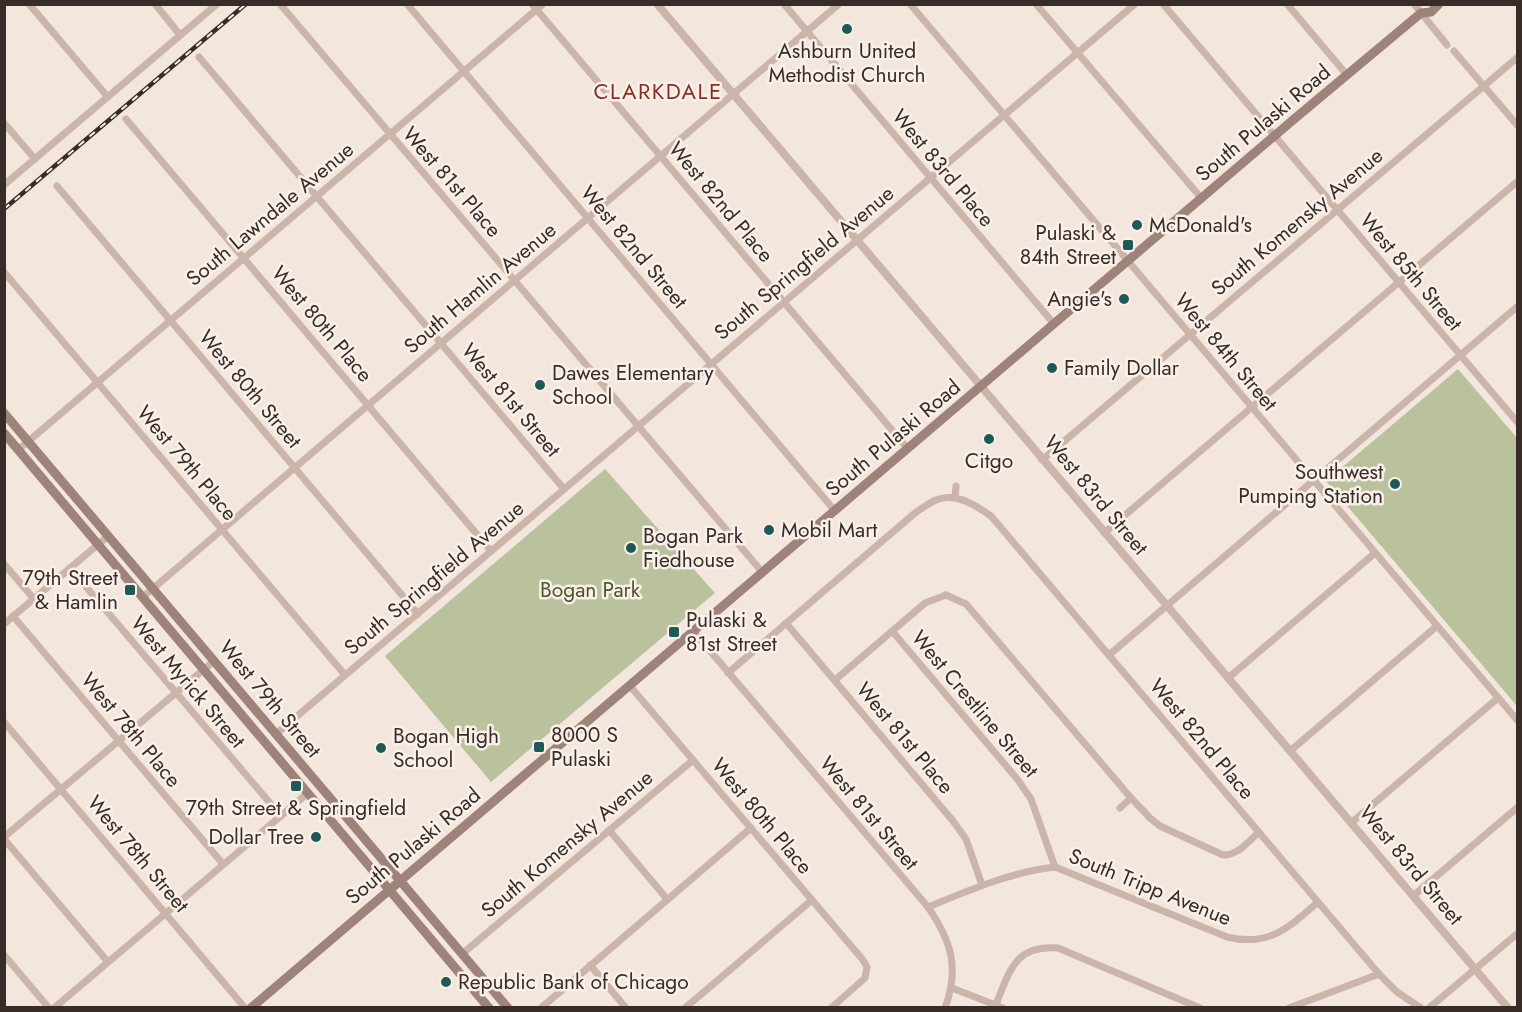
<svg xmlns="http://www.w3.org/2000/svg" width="1522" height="1012" viewBox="0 0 1522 1012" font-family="Jost,sans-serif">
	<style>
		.green { fill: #b9c29d }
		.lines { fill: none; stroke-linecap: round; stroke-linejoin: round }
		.minor { stroke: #cbb4a9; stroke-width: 7 }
		.tertiary { stroke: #cbb4a9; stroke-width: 8 }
		.secondary { stroke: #9e837a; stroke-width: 9 }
		.rail-casing { stroke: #382c29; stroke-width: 4.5 }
		.rail { stroke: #faf0ea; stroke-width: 2; stroke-dasharray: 7; stroke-linecap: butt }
		.poi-dot { fill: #1e5956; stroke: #faf0ea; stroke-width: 2 }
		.labels { text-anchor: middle; stroke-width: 5; stroke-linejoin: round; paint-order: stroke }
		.poi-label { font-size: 21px; fill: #382c29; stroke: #faf0ea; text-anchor: start }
		.street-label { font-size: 21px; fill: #382c29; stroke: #faf0ea }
		.park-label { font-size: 21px; fill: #4c562c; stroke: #faf0ea }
		.neighbourhood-label { font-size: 22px; letter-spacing: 1.5px; fill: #872e22; stroke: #faf0ea }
	</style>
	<rect width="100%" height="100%" fill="#f2e6dd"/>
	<g class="green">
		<polygon points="1458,369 1517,438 1517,706 1326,481"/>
		<polygon points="605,469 715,593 491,782 385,656"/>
	</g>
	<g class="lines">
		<g class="minor">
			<polyline points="29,4 107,96"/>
			<polyline points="155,4 180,35"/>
			<polyline points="280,4 763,573"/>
			<polyline points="407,4 835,511"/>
			<polyline points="532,4 908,449"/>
			<polyline points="784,4 1054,324"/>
			<polyline points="910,4 1518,721"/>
			<polyline points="1036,4 1202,199"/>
			<polyline points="1163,4 1518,423"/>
			<polyline points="1287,4 1347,75"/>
			<polyline points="1414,4 1447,45"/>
			<polyline points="1454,51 1518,126"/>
			<polyline points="199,57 564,489"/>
			<polyline points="126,119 491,551"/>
			<polyline points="4,123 35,159"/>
			<polyline points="4,185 217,4"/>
			<polyline points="57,186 418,614"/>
			<polyline points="4,272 345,675"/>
			<polyline points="18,450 543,4"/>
			<polyline points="1042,460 1518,57"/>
			<polyline points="955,497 956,486"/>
			<polyline points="1104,533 1518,181"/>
			<polyline points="4,564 34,599"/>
			<polyline points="70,568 281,816"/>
			<path d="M946 595 966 604 1131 798 1150 818 1160 826 1223 855C1238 855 1248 842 1259 832"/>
			<polyline points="143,597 839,4"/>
			<polyline points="13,616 223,864"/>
			<polyline points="786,623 953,821 966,839 982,885"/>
			<polyline points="4,624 108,536"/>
			<polyline points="892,631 1018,780 1031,799 1055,867"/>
			<path d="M694 632 928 907C951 941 960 967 945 1008"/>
			<polyline points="1109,655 1518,306"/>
			<path d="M728 673 915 513C921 509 929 503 936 500 956 492 975 505 991 516L1379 974 1397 992 1421 1008"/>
			<polyline points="1228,678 1375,553"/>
			<polyline points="835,680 925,603 946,595"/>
			<polyline points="630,686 863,960 867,967 865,978 831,1008"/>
			<polyline points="4,722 245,1008"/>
			<polyline points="276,734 1135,4"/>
			<polyline points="1290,751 1437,626"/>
			<polyline points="1120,808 1131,798"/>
			<polyline points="1351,823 1498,698"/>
			<polyline points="609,830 667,899"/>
			<polyline points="4,837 214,661"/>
			<polyline points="4,839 108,962"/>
			<polyline points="1413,896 1518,807"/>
			<path d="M928 907C970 890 1010 872 1055 867L1227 937C1269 947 1288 928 1318 902"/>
			<polyline points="462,954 693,760"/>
			<polyline points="4,955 49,1008"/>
			<polyline points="590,965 626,1008"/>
			<polyline points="952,988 1003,1008"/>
			<path d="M996 1004C1010 971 1015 944 1058 948L1200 1008"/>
			<polyline points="54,1008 308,793"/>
			<polyline points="541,1008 751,828"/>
			<polyline points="685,1008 812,900"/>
			<polyline points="1289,1008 1379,974"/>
			<polyline points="1429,1008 1518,933"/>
		</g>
		<polyline class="tertiary" points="657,4 1508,1008"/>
		<g class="secondary">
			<polyline points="4,413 508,1008"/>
			<polyline points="4,433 489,1008"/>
			<polyline points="251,1008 1293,120 1421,13 1431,12 1439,4"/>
		</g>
		<g class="rail-casing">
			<polyline id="rail" points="4,209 246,4"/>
		</g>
		<use href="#rail" class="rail"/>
	</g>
	<g class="poi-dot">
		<circle cx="847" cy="29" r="6"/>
		<circle cx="1137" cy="225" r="6"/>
		<rect x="1122" y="239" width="12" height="12" rx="3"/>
		<circle cx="1124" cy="299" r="6"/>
		<circle cx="1052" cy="368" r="6"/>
		<circle cx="540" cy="385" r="6"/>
		<circle cx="989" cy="439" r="6"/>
		<circle cx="1395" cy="484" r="6"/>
		<circle cx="769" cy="530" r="6"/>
		<circle cx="631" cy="548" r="6"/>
		<rect x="124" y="584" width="12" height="12" rx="3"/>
		<rect x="668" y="626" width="12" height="12" rx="3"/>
		<rect x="533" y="741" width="12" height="12" rx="3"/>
		<circle cx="381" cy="748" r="6"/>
		<rect x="290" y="780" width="12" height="12" rx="3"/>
		<circle cx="316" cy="837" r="6"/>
		<circle cx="446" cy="982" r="6"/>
	</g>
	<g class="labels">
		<g class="poi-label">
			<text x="847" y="58" text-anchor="middle">Ashburn United<tspan x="847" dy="24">Methodist Church</tspan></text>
			<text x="1149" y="232">McDonald's</text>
			<text x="1116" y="240" text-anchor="end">Pulaski &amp;<tspan x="1116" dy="24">84th Street</tspan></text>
			<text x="1112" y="306" text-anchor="end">Angie's</text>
			<text x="1064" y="375">Family Dollar</text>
			<text x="552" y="380">Dawes Elementary<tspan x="552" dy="24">School</tspan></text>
			<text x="989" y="468" text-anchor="middle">Citgo</text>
			<text x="1383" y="479" text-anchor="end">Southwest<tspan x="1383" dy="24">Pumping Station</tspan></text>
			<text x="781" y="537">Mobil Mart</text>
			<text x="643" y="543">Bogan Park<tspan x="643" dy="24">Fiedhouse</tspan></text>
			<text x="118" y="585" text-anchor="end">79th Street<tspan x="118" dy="24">&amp; Hamlin</tspan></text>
			<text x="686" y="627">Pulaski &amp;<tspan x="686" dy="24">81st Street</tspan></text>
			<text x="551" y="742">8000 S<tspan x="551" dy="24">Pulaski</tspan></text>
			<text x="393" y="743">Bogan High<tspan x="393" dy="24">School</tspan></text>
			<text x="296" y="815" text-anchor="middle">79th Street &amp; Springfield</text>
			<text x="304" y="844" text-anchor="end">Dollar Tree</text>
			<text x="458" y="989">Republic Bank of Chicago</text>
		</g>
		<g class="street-label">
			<text transform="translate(1263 123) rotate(-40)" y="7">South Pulaski Road</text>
			<text transform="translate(943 168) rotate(50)" y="7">West 83rd Place</text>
			<text transform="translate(452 182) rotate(49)" y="7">West 81st Place</text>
			<text transform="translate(721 202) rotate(50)" y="7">West 82nd Place</text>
			<text transform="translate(270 214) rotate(-40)" y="7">South Lawndale Avenue</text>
			<text transform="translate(1297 222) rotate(-40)" y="7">South Komensky Avenue</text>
			<text transform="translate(634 247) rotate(50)" y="7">West 82nd Street</text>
			<text transform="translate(804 263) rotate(-40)" y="7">South Springfield Avenue</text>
			<text transform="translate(1411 272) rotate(50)" y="7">West 85th Street</text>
			<text transform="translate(480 288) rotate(-40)" y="7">South Hamlin Avenue</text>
			<text transform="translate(322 324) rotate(50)" y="7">West 80th Place</text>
			<text transform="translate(1226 352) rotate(50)" y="7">West 84th Street</text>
			<text transform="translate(250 389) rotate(50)" y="7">West 80th Street</text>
			<text transform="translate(511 400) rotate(50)" y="7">West 81st Street</text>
			<text transform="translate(893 438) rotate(-40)" y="7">South Pulaski Road</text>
			<text transform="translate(187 463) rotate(50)" y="7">West 79th Place</text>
			<text transform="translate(1096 495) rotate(50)" y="7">West 83rd Street</text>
			<text transform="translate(434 578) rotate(-40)" y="7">South Springfield Avenue</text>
			<text transform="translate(188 682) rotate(50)" y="7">West Myrick Street</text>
			<text transform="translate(270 699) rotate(50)" y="7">West 79th Street</text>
			<text transform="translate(975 704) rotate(50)" y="7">West Crestline Street</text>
			<text transform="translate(131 730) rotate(50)" y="7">West 78th Place</text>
			<text transform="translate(905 738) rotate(50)" y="7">West 81st Place</text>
			<text transform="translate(1202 739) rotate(50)" y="7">West 82nd Place</text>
			<text transform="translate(869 813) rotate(50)" y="7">West 81st Street</text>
			<text transform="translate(762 816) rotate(50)" y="7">West 80th Place</text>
			<text transform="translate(567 844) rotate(-40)" y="7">South Komensky Avenue</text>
			<text transform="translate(413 846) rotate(-40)" y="7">South Pulaski Road</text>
			<text transform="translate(138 854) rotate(50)" y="7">West 78th Street</text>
			<text transform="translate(1411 865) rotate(50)" y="7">West 83rd Street</text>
			<text transform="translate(1150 887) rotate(22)" y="7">South Tripp Avenue</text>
		</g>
		<g class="park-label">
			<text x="590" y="597">Bogan Park</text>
		</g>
		<g class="neighbourhood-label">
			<text x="658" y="99">CLARKDALE</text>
		</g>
	</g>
	<rect width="1522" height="1012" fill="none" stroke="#382c29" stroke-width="12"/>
</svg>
